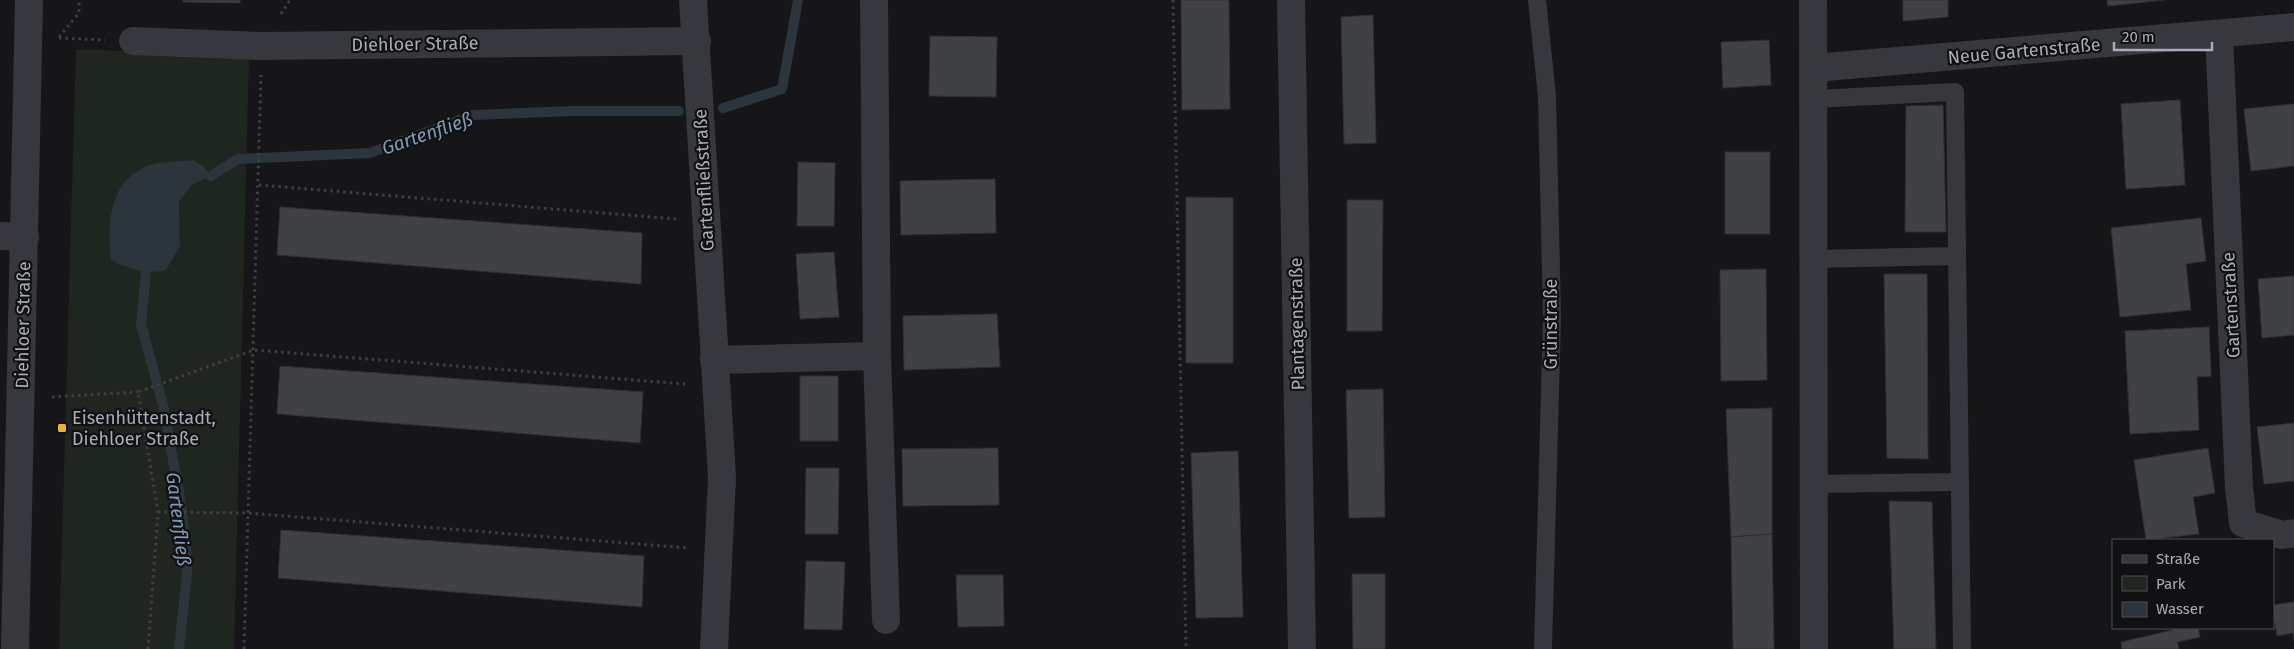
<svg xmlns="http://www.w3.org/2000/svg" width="2294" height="649" viewBox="0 0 2294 649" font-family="'Fira Sans',sans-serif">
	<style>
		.green { fill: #1e261f }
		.water { fill: #2c353c }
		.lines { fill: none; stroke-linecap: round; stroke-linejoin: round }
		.stream { stroke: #2c353c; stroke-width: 10 }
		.building { fill: #404145; stroke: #303034 }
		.path { stroke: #3d3f44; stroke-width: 3; stroke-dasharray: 2.5 4; stroke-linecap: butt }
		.service { stroke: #37383d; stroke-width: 18 }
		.minor { stroke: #37383d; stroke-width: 28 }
		.tertiary { stroke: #37383d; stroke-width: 28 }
		.poi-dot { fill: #f2b134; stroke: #111113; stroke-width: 2 }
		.labels { text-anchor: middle; stroke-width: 4.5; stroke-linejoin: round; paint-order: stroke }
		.street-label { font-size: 18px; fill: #a8adb8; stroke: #111113 }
		.poi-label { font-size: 18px; fill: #a8adb8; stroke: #111113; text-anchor: start }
		.water-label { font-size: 19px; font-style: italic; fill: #7f9bb3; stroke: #111113 }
	</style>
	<rect width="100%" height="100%" fill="#161618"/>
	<polygon class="green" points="76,49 249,56 234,649 59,649"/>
	<path class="water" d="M193 160 203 166 211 176 191 185 179 202 180 246 166 270C146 275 129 269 111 260 107 224 109 179 150 165 163 161 179 162 193 160Z"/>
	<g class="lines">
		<g class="stream">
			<polyline points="723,108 782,89 798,0"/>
			<polyline points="211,176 238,159 370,153 473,115 572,111 679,111"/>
			<polyline points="146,272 141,324 163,405 180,498 186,545 187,574 179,649"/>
		</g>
	</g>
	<g class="building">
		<polygon points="183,0 240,0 240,3 183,2"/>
		<polygon points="1181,0 1229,0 1230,109 1182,110"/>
		<polygon points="1903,0 1948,0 1948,17 1903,21"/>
		<polygon points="2107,0 2165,0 2108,6"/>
		<polygon points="1373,15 1376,143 1344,144 1341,17"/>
		<polygon points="930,36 997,37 996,97 929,96"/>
		<polygon points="1769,40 1771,85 1723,88 1721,42"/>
		<polygon points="2180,100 2185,185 2126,189 2121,104"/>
		<polygon points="2294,104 2294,166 2251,171 2244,109"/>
		<polygon points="1943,105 1946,232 1905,232 1906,106"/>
		<rect x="1725" y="152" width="45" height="82"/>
		<polygon points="798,162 835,163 834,226 797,226"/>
		<polygon points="995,179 996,233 901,235 900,181"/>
		<polygon points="1186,197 1233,198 1233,363 1186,363"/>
		<polygon points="1347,200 1383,200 1382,331 1347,331"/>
		<polygon points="280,207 642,233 641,284 277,255"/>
		<polygon points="2201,218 2206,261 2186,264 2191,310 2120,317 2111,228"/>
		<polygon points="834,252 839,317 800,319 796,254"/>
		<polygon points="1766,269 1767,380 1721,381 1720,270"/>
		<polygon points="1884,274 1927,274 1928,459 1887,458"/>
		<polygon points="2294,276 2294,335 2262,338 2258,279"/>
		<polygon points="997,314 1000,367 904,370 903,316"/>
		<polygon points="2209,327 2211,376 2197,377 2199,430 2130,434 2125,331"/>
		<polygon points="280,366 643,392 640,443 277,414"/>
		<rect x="800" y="376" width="38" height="65"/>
		<polygon points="1383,389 1385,517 1349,518 1346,390"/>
		<polygon points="1772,408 1772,534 1731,537 1726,409"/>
		<polygon points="2294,423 2294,481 2264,484 2257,427"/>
		<polygon points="998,448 999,505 903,506 902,449"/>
		<polygon points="2208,448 2215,493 2193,497 2199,534 2146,540 2134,460"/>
		<polygon points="1238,451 1243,617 1196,618 1191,453"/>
		<polygon points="806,468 839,468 838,534 805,534"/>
		<polygon points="1889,501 1932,502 1936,649 1894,649"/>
		<polygon points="281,530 644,556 642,607 278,578"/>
		<polygon points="1772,534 1774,649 1733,649 1731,537"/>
		<polygon points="806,561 845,562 842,630 804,629"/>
		<polygon points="1352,574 1385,574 1385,649 1353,649"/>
		<polygon points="956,575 1003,575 1004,626 958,627"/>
		<polygon points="2294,602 2294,641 2293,633 2277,636 2273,611 2273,605"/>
		<polygon points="2173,628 2198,628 2200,637 2177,642 2179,649 2122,649 2121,642 2173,630"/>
	</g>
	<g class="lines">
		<g class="path">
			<polyline points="1173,0 1186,649"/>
			<polyline points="281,14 290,0"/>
			<polyline points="59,37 79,13 79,0"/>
			<polyline points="59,38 105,40"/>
			<polyline points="259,185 676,219"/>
			<polyline points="52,397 138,392"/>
			<polyline points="158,512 248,513 688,548"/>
			<polyline points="148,649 158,512 138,392 254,350 685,384"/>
			<polyline points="244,649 261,75"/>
		</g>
		<g class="service">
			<polyline points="1537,0 1547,96 1552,317 1543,649"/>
			<polyline points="1814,99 1955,92 1962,649"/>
			<polyline points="1814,259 1957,256"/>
			<polyline points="1814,484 1960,482"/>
		</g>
		<g class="minor">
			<polyline points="693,0 722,477 714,649"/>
			<polyline points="874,0 877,356"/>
			<polyline points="1291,0 1302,649"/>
			<polyline points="1813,0 1814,649"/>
			<polyline points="2219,34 2239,487 2243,523 2282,535 2294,533"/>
			<polyline points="133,41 261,46 697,41"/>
			<polyline points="1814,68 2294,27"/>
			<polyline points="0,236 25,237"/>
			<polyline points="714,360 877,356 886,620"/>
		</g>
		<polyline class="tertiary" points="15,649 29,0"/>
	</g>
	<rect class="poi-dot" x="57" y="423" width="10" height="10" rx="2.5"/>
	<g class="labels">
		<g class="street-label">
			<text transform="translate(415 44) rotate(-1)" y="6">Diehloer Straße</text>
			<text transform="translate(2024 51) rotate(-5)" y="6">Neue Gartenstraße</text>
			<text transform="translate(704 180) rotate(-93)" y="6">Gartenfließstraße</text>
			<text transform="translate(2231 305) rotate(-93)" y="6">Gartenstraße</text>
			<text transform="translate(1297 324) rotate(-91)" y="6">Plantagenstraße</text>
			<text transform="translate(1551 324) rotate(-90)" y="6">Grünstraße</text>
			<text transform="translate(23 325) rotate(-89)" y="6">Diehloer Straße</text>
		</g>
		<g class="poi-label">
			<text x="72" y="424">Eisenhüttenstadt,<tspan x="72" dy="21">Diehloer Straße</tspan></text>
		</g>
		<g class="water-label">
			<text transform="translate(427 133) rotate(-19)" y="7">Gartenfließ</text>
			<text transform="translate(179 519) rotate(83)" y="7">Gartenfließ</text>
		</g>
	</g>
	<rect x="2112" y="539" width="162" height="90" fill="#111113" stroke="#4d4f55"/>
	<rect x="2122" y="555" width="25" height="8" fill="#37383d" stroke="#4d4f55"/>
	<text x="2156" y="564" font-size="15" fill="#a8adb8">Straße</text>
	<rect x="2122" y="576" width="25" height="15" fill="#1e261f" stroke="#4d4f55"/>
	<text x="2156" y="589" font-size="15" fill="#a8adb8">Park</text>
	<rect x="2122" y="602" width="25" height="15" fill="#2c353c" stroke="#4d4f55"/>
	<text x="2156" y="614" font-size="15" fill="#a8adb8">Wasser</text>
	<path d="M2114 42v8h98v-8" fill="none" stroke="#a8adb8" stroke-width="2.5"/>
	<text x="2122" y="42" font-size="15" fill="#a8adb8" stroke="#111113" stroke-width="4" paint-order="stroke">20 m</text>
</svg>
